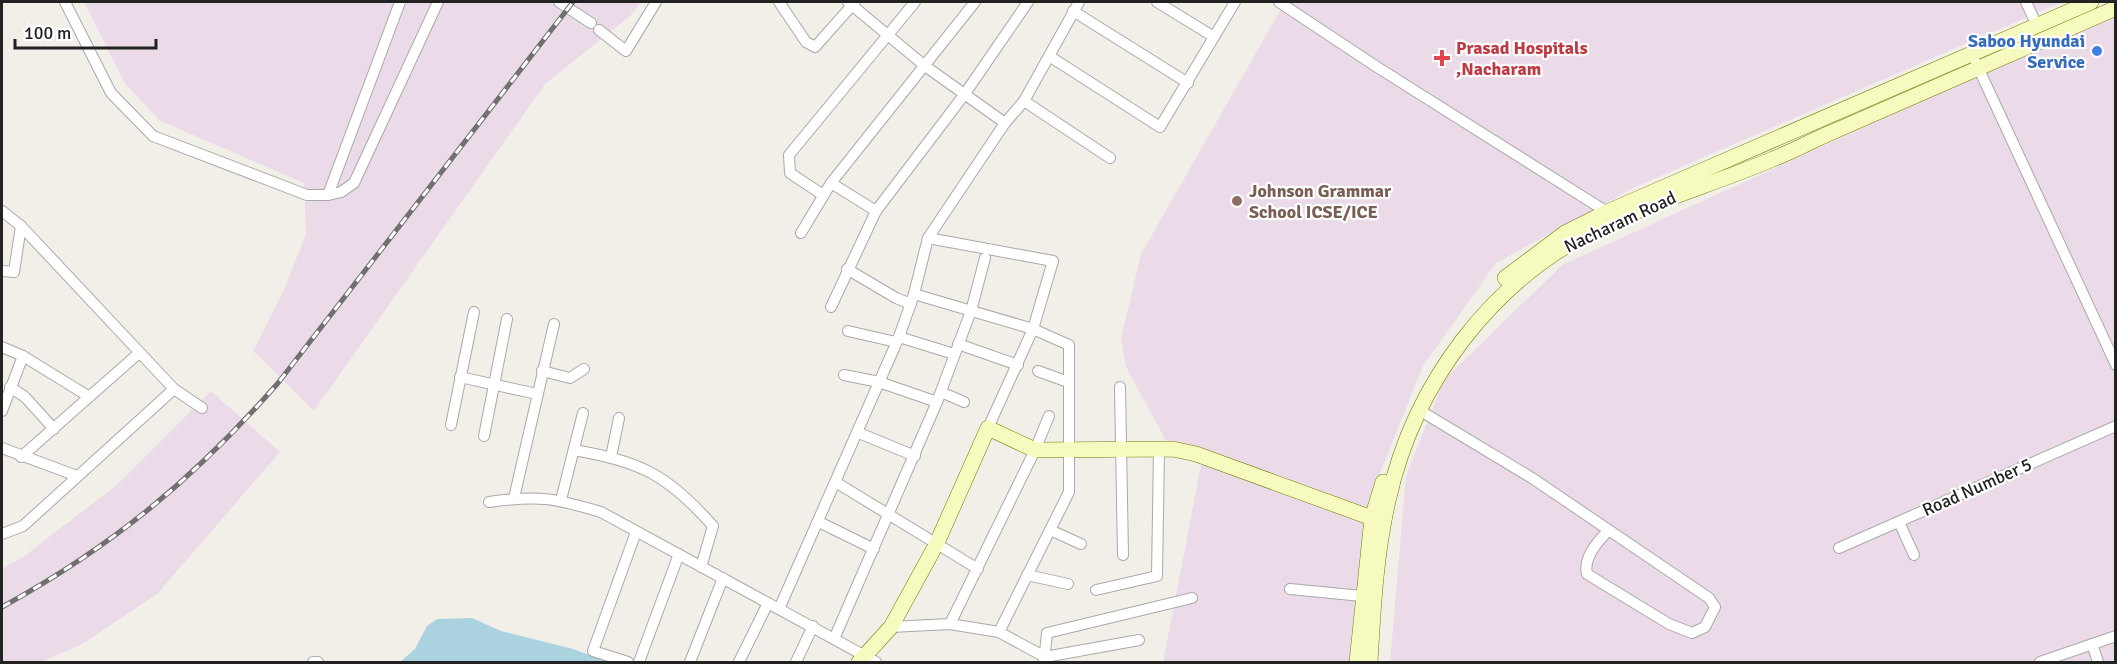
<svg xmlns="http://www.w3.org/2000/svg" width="2117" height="664" viewBox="0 0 2117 664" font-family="Signika,sans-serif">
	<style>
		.industrial { fill: #ebdbe8 }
		.water { fill: #aad3df }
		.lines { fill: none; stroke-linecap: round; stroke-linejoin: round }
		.street-casing { stroke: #a9a9a9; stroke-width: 12 }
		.secondary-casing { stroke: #707d05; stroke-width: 16 }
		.street { stroke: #fff; stroke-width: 10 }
		.secondary { stroke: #f7fabf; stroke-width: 15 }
		.rail-casing { stroke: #707070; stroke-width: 5 }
		.rail { stroke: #fff; stroke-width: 3; stroke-dasharray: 9; stroke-linecap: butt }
		.shop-dot { fill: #3f7fe0; stroke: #fff; stroke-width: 2 }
		.health-dot { fill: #e0444e; stroke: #fff; stroke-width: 2 }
		.education-dot { fill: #8d6e63; stroke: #fff; stroke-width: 2 }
		.labels { text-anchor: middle; stroke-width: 4.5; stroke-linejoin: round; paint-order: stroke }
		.shop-label { font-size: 18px; font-weight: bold; fill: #366cbe; stroke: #fff; text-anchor: end }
		.health-label { font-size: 18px; font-weight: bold; fill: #be3a42; stroke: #fff; text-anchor: start }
		.education-label { font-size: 18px; font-weight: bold; fill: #785e54; stroke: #fff; text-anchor: start }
		.street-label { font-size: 18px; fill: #222; stroke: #fff }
	</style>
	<rect width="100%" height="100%" fill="#f2efe9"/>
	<g class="industrial">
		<polygon points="84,2 641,2 631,15 545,84 314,411 253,351 285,287 306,234 304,183 159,120 124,82"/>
		<polygon points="1285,2 2062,2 1635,187 1496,263 1423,366 1374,488 1353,662 1163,662 1202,460 1169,446 1126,367 1121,339 1141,254"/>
		<polygon points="2115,13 2115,662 1390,662 1406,476 1444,380 1562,265"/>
		<polygon points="211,391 280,452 157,594 84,643 42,662 2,662 2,569 23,557 117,485"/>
	</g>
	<polygon class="water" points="472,618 501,631 573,649 608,662 400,662 415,649 427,626 437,619"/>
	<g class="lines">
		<g class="street-casing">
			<g id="street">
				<polyline points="65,2 111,93 153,136 307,195 328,195 400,2"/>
				<polyline points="559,2 591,23"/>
				<polyline points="779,2 806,42 815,47 855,2"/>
				<polyline points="848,2 925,66 1005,123"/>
				<polyline points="1157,2 1214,37"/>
				<polyline points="1279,2 1377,67 1607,212 1610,216"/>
				<polyline points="2026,2 2037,26"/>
				<polyline points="1073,11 1188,83"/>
				<polyline points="599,30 626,51 656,2"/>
				<polyline points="1049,56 1160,127 1235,2"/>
				<polyline points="1976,63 2116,365"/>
				<polyline points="1024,101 1110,158"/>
				<polyline points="831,183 876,211"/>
				<polyline points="328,195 341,192 354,183 438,2"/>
				<polyline points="823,195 790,173 789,155 915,2"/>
				<polyline points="2,211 21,226 174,389 202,408"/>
				<polyline points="801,233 831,183 975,2"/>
				<polyline points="928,238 1053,261 1033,329 988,428"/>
				<polyline points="847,269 896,298 911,304"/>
				<polyline points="2,271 14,272 21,226"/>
				<polyline points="914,294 1033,329 1069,345 1069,492 999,632"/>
				<polyline points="831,307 876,211 964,95 1028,2"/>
				<polyline points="848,331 896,342"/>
				<polyline points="899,337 954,354"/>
				<polyline points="958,344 1018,365"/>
				<polyline points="2,347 23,356 88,396"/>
				<polyline points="542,371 570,378 584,369"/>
				<polyline points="1038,371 1068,382"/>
				<polyline points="844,375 879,382 937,402"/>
				<polyline points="460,377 537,394"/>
				<polyline points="10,387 25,397 54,429"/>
				<polyline points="1120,387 1123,555"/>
				<polyline points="941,392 964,402"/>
				<path d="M1419 410 1532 478 1709 598 1715 607 1705 627 1692 633 1669 624 1587 574C1583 558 1597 542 1608 531"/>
				<polyline points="2,411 23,356"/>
				<polyline points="451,425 474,312"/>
				<polyline points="859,433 915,456"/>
				<polyline points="484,436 507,319"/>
				<polyline points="2,448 77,476"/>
				<path d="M574 450C641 462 667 474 713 526L701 567"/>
				<polyline points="21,457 139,353"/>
				<polyline points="611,457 619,418"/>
				<polyline points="837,483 978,569"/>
				<polyline points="514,498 554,324"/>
				<polyline points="561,500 583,413"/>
				<path d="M489 502C538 495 554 498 601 512L876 662"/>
				<polyline points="819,522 874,549"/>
				<polyline points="1899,522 1914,555"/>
				<polyline points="1050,530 1081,544"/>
				<polyline points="2,534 23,526 174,389"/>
				<polyline points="1839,548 2116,426"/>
				<polyline points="1027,575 1068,584"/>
				<polyline points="1290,589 1362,596"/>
				<polyline points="1096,590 1157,576 1159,450"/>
				<polyline points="779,609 899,337 914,294 928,238 1005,123 1024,101 1079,2"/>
				<polyline points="950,624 1035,450 1049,416"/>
				<polyline points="891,627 950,624 999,632 1045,657 1139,640"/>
				<polyline points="834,639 937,402 971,311 985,258"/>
				<polyline points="2092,644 2098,662"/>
				<polyline points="313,662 318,662"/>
				<polyline points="628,662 593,651 636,532"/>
				<polyline points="639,662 679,554"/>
				<polyline points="690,662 723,578"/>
				<polyline points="739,662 768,603"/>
				<polyline points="796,662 813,626"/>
				<polyline points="1044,662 1047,633 1192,598"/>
				<polyline points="2040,662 2116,636"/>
			</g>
		</g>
		<g class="secondary-casing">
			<g id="secondary">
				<polyline points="1505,278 1565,233 1607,212 2091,2"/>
				<polyline points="859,662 891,627 936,545 988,428 1035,450 1173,449 1196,454 1372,518"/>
				<polyline points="1357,662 1372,518 1383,482"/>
				<path d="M1370 662C1373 609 1376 553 1388 501 1414 383 1492 279 1601 227 1657 200 1716 183 1773 159 1794 151 1815 139 1837 130 1930 90 2023 48 2116 8"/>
			</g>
		</g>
		<use href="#street" class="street"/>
		<use href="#secondary" class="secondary"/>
		<g class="rail-casing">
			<path id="rail" d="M2 607C113 546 195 478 278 383L573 2"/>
		</g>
		<use href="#rail" class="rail"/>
	</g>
	<circle class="shop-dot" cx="2097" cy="51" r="6"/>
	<path class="health-dot" d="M1439 49h6v6h6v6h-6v6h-6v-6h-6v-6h6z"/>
	<circle class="education-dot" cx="1237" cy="201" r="6"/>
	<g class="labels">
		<g class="shop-label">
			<text x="2085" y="47">Saboo Hyundai<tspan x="2085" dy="21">Service</tspan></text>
		</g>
		<g class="health-label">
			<text x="1456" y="54">Prasad Hospitals<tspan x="1456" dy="21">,Nacharam</tspan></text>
		</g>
		<g class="education-label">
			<text x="1249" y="197">Johnson Grammar<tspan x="1249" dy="21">School ICSE/ICE</tspan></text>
		</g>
		<g class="street-label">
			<text transform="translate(1620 222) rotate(-25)" y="6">Nacharam Road</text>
			<text transform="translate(1977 487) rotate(-24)" y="6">Road Number 5</text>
		</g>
	</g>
	<rect width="2117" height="664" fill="none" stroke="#222222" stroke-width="6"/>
	<path d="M15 39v9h141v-9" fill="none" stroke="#222222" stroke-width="3"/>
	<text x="24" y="39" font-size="18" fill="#222222" stroke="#ffffff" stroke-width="4.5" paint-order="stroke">100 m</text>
</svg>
